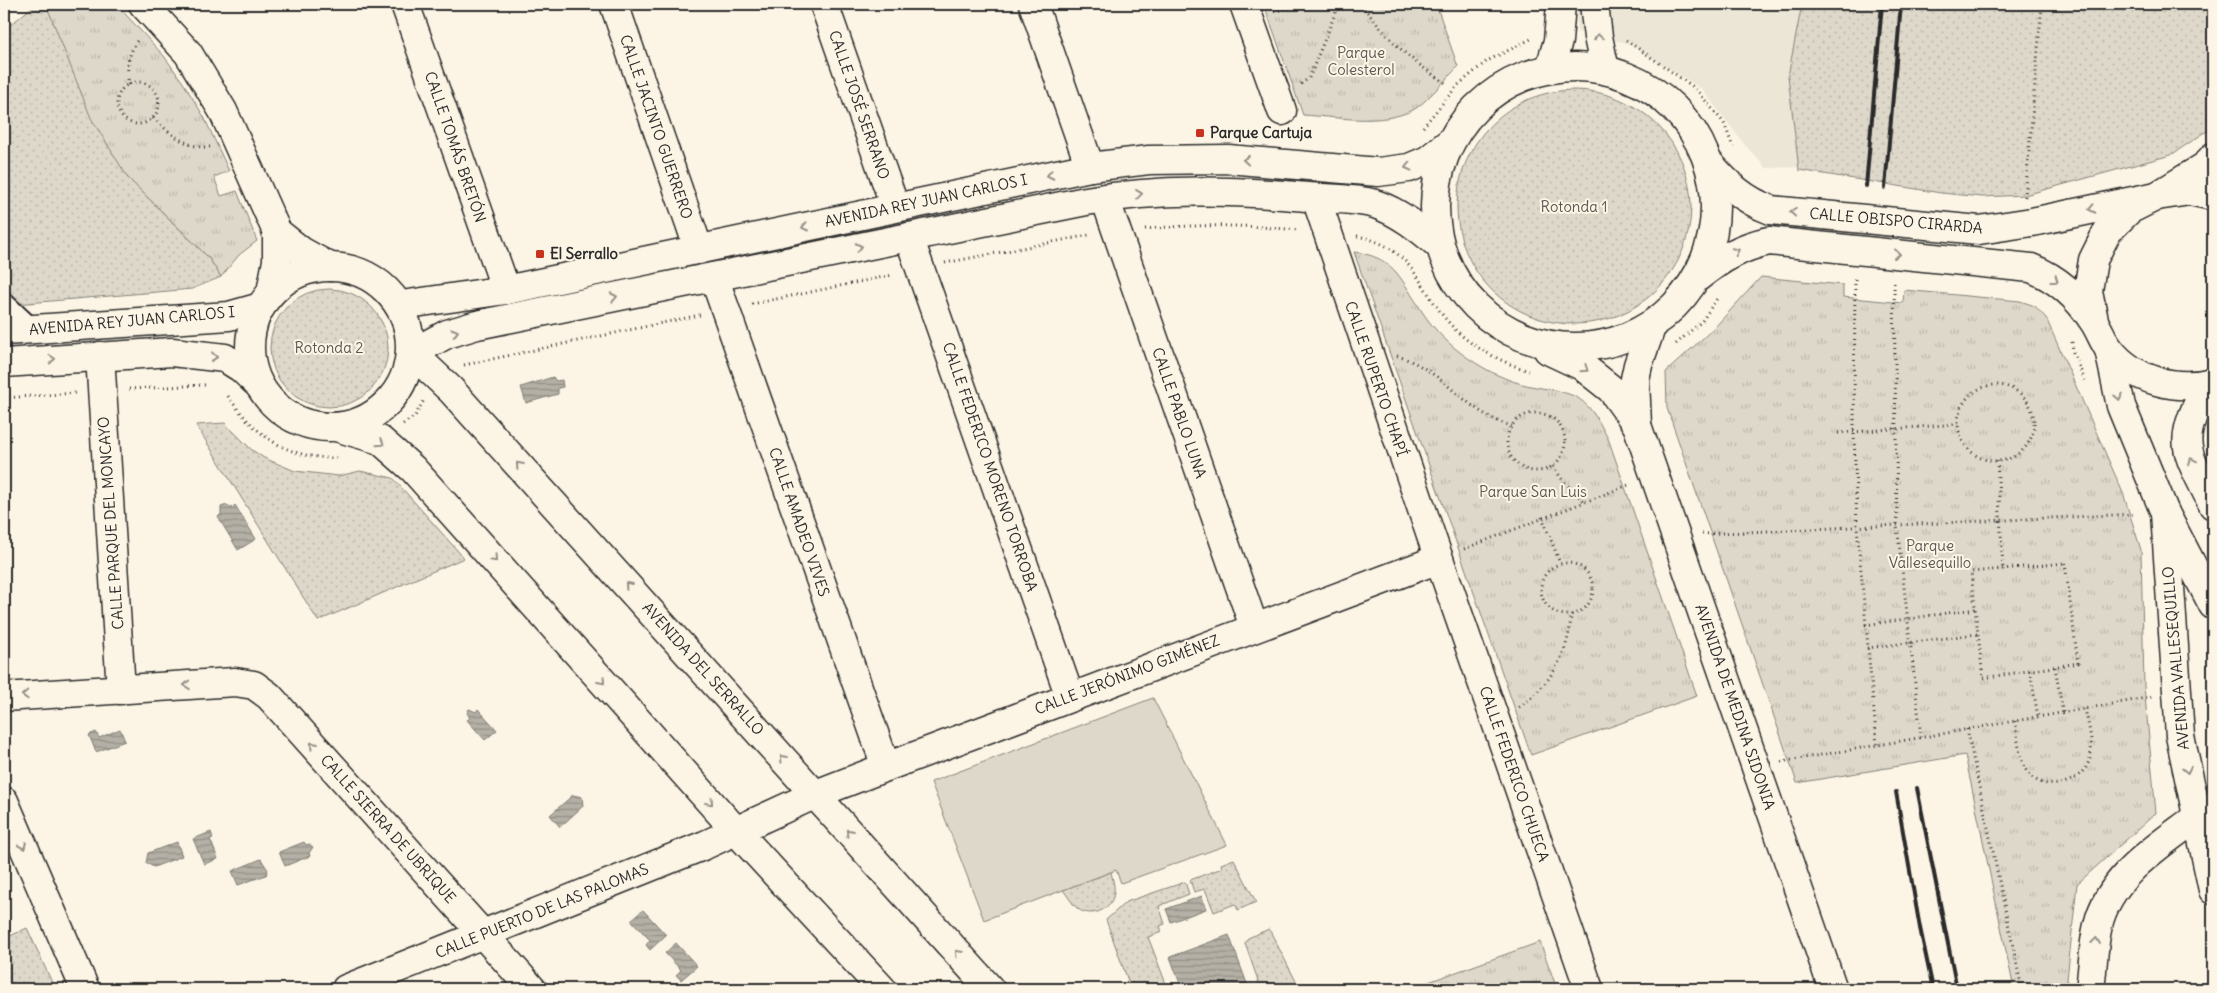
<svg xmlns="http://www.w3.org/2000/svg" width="2217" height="993" viewBox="0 0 2217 993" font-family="Delius,sans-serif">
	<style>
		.built { fill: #ece6d7 }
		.grass { fill: url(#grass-dots); stroke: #84827a }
		.park { fill: url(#park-tufts); stroke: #84827a }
		.pitch { fill: #ded8ca; stroke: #84827a }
		.water { fill: url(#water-rules); stroke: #7d7b74 }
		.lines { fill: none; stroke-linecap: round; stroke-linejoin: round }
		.service-casing { stroke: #2b2b2b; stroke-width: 19 }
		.minor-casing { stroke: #2b2b2b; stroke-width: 31 }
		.tertiary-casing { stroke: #2b2b2b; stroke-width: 31 }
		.secondary-casing { stroke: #2b2b2b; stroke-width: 31 }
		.primary-casing { stroke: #2b2b2b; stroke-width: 31 }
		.path { stroke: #2b2b2b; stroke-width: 3; stroke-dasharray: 1 4; stroke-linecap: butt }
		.service { stroke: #fcf5e5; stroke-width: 15 }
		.minor { stroke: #fcf5e5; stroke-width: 28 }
		.tertiary { stroke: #fcf5e5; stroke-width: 28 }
		.secondary { stroke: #fcf5e5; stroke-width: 28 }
		.primary { stroke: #fcf5e5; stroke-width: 28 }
		.rail { stroke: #2b2b2b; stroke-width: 4 }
		.oneway { stroke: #949088 }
		.poi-dot { fill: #c8321e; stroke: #fcf5e5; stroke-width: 2 }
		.labels { text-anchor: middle; stroke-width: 4; stroke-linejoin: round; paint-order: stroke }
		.park-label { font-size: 15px; fill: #585653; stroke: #fcf5e5 }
		.street-label { font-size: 15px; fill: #2b2b2b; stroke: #fcf5e5 }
		.poi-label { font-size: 15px; font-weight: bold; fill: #2b2b2b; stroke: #fcf5e5; text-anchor: start }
	</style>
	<defs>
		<pattern id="grass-dots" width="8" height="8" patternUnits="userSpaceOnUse" patternTransform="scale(1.25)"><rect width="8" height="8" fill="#ded8ca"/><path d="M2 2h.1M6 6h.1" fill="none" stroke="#bfbaae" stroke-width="1.8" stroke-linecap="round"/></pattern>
		<pattern id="park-tufts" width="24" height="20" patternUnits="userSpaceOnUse" patternTransform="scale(1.25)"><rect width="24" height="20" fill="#ded8ca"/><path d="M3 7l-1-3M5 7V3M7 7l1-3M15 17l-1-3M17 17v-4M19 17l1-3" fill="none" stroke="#bfbaae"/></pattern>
		<pattern id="water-rules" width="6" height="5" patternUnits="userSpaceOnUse" patternTransform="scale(1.25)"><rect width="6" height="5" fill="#b4b0a5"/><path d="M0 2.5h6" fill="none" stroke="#938f87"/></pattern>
	</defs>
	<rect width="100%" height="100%" fill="#fcf5e5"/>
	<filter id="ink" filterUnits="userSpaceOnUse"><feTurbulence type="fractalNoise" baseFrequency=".02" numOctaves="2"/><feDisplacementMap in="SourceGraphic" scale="10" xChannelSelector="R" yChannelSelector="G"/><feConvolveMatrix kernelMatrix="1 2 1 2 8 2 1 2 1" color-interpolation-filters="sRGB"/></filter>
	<g filter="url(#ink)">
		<polygon class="built" points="1577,4 1802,4 1788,76 1804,167 1766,168 1744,144 1702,89 1627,43 1577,32"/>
		<g class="grass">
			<polygon points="36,4 50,4 128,178 209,258 221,277 192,289 4,305 4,30"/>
			<polygon points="1802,4 2213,4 2213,127 2171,155 2025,195 1982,197 1941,193 1799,170 1788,76"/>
			<circle cx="1574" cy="207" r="117"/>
			<circle cx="329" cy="348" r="59"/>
			<polygon points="225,423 252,450 264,458 295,471 339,476 360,471 393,478 464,558 318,621 196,425"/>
			<polygon points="1234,859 1256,902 1238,910 1235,904 1214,912 1205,889 1194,892 1190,880 1222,868 1221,864"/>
			<path d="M1111 872C1112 878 1115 885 1114 892 1113 909 1092 919 1078 909 1072 904 1068 896 1063 890Z"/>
			<polygon points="1185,882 1189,894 1159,906 1165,924 1160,926 1162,932 1148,937 1168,989 1131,989 1106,920 1126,902"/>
			<polygon points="27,928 55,989 4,989 4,939"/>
			<polygon points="1269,929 1300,989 1261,989 1245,943 1248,938"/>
		</g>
		<g class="park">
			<polygon points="46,4 116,4 164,56 184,84 204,117 229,171 214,177 221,196 237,191 257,241 239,255 221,277 209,258 128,178 91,118"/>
			<path d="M1264 4H1436L1458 67C1447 77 1425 104 1413 110 1381 126 1337 117 1303 115Z"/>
			<path d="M1354 252C1393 257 1399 276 1418 305 1429 324 1444 340 1461 353 1480 367 1500 378 1522 384 1540 389 1561 389 1578 398 1593 408 1601 425 1609 441L1697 696 1531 755Z"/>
			<polygon points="1761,277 1843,285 1843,297 1903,303 1904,290 2020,301 2035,306 2046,318 2123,493 2141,550 2144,686 2156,813 2077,884 2066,989 2014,989 1965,755 1797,783 1667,408 1666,372 1715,327"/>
			<polygon points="1540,942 1557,989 1409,989"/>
		</g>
		<polygon class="pitch" points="1153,698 1227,845 1121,883 1116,870 984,920 931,782"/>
		<g class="water">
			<polygon points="553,377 556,381 562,380 563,387 558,388 558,394 526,403 521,387"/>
			<polygon points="227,505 232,508 235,505 256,539 238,550 218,517 221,514 221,507"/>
			<polygon points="469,709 476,712 478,709 497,730 485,740 467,720 470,718 467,713"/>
			<polygon points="120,729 125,741 96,752 89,735 96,732 99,738"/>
			<polygon points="573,795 582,797 583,806 560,827 550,815"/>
			<polygon points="211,832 213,838 210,839 218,859 204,864 193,839"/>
			<polygon points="177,842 182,856 154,867 146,863 148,853"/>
			<polygon points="304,842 306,845 309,844 313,847 309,853 310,856 285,866 279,852"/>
			<polygon points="261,859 268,870 266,875 238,885 232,871"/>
			<polygon points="1202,896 1206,909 1171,922 1166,909"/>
			<polygon points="643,910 666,935 650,950 646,945 650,940 631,920"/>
			<polygon points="1229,935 1249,989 1182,989 1170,957"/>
			<polygon points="676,943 697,966 681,980 676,975 681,970 665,953"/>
		</g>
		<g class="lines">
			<g class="service-casing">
				<polyline id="service" points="4,300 35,329"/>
			</g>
			<g class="minor-casing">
				<g id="minor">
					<polyline points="143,4 188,53 223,111 277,232 277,261 271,292"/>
					<polyline points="405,4 506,290"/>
					<polyline points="614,4 699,250"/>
					<polyline points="824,4 895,207"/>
					<polyline points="1033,4 1090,167"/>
					<polyline points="1244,4 1282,111"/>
					<polyline points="1105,198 1254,627"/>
					<polyline points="1316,198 1431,536 1589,989"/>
					<polyline points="277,232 301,251 330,267"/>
					<polyline points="909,237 1070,697"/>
					<polyline points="714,277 886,767"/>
					<polyline points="100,356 121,690"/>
					<polyline points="4,697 235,682 254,685 269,696 532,989"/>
					<polyline points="4,801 85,989"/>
					<polyline points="346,989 705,845 816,794 886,767 1439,559"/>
					<path d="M2090 989C2093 968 2093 945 2098 925 2110 875 2159 846 2197 817"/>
				</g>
			</g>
			<g class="tertiary-casing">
				<g id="tertiary">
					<polyline points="2109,349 2121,406 2165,513 2213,605"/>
					<polyline points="412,353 451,390 990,989"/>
					<path d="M2208 383C2176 446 2184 445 2213 505"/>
					<polyline points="336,427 380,440 413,469 737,832 882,989"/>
					<polyline points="2165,513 2180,736 2213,890"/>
				</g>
			</g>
			<g class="secondary-casing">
				<g id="secondary">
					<polyline points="1594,4 1598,37 1605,70"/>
					<polyline points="1550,68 1558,41 1561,4"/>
				</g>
			</g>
			<g class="primary-casing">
				<g id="primary">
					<circle cx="1575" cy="207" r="140"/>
					<path d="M1709 163C1728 185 1744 200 1771 210L1979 230 2032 222 2157 196 2190 191 2213 196"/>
					<circle cx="330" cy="347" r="80"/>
					<path d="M1698 277C1721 259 1740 247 1769 241L2031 268C2059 279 2078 297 2094 322 2100 331 2103 341 2109 349 2134 381 2175 391 2213 382"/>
					<polyline points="401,305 506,290 1090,167 1149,160 1228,159 1378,172 1409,168 1428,160 1449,143"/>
					<polyline points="2094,320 2088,291 2093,260 2107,232 2129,210 2157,196 2204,167 2213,157"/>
					<polyline points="4,331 229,316 261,307"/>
					<polyline points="1548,350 1582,366 1611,389 1637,425 1833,989"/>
					<path d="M412 353 447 334 477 325 1086 201C1160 188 1232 190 1307 197 1329 199 1354 198 1375 204 1399 212 1420 229 1439 245"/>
					<polyline points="4,363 172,352 225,358 241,368 258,384"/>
					<polyline points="1637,425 1635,379 1638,365 1652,325"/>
				</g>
			</g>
			<g class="path">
				<path d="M1324 4C1334 11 1345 11 1355 4"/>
				<path d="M1361 4C1390 41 1407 58 1447 84"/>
				<polyline points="1274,11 1316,4"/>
				<polyline points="1626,40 1695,88 1724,123 1733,147"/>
				<circle cx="138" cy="103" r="21"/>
				<polyline points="1301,84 1309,78 1337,9"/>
				<path d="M129 85C126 67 128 53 139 38"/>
				<path d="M153 118C170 133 187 149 210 147"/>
				<polyline points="1423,127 1457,86 1487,61 1531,39"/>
				<polyline points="2025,197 2042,4"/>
				<path d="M1145 229C1196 224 1247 225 1298 230"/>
				<path d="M1357 236C1420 248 1420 299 1461 335 1481 352 1505 363 1529 371"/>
				<polyline points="945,263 1089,235"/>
				<polyline points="1855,279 1854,432 1857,527 1877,745"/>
				<polyline points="1894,283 1897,525 1921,737"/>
				<polyline points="752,304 893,275"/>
				<polyline points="2072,342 2073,352 2086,383"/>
				<polyline points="1676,344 1702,321 1718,297"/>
				<path d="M1397 356C1442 368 1466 414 1512 426"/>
				<polyline points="464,365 700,315"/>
				<circle cx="1996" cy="423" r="38"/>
				<polyline points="129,389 205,385"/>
				<path d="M228 396C256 436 287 459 338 458"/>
				<polyline points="4,398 75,393"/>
				<circle cx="1536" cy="442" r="29"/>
				<polyline points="403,424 415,416 424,400"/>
				<polyline points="1838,433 1958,424"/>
				<polyline points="1997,461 2003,568"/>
				<polyline points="1553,466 1564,482 1584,501"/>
				<polyline points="1542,517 1560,563"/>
				<polyline points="1702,534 2136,514"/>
				<polyline points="1464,549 1631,484"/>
				<polygon points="2065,563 2078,663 1983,678 1971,572"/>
				<circle cx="1567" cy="589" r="26"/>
				<polyline points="1865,625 1975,609"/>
				<polyline points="1867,648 1977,634"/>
				<polyline points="2055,667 2063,713"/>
				<polyline points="2030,670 2038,717"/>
				<path d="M1519 707C1550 686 1570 652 1571 614"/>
				<path d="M2015 721C2018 736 2018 756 2026 770 2041 795 2083 785 2090 758 2094 743 2088 724 2085 709"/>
				<polyline points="1967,729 2022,989"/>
				<polyline points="1781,762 2152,697"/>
			</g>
			<use href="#service" class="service"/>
			<use href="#minor" class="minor"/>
			<use href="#tertiary" class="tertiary"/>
			<use href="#secondary" class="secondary"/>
			<use href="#primary" class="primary"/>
			<g class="rail">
				<polyline points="1866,186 1882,4"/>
				<polyline points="1885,188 1901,4"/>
				<polyline points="1917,788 1957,989"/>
				<polyline points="1896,792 1920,928 1933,989"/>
			</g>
		</g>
		<defs><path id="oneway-chevron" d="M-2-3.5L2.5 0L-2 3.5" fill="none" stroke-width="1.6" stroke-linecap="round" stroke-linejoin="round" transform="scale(1.25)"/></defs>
		<g class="oneway">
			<use href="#oneway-chevron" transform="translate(1598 37) rotate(-101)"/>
			<use href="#oneway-chevron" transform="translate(1246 160) rotate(-175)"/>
			<use href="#oneway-chevron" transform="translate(1408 167) rotate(166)"/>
			<use href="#oneway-chevron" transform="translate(1050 175) rotate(168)"/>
			<use href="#oneway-chevron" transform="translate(1139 194) rotate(-7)"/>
			<use href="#oneway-chevron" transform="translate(2092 209) rotate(168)"/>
			<use href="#oneway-chevron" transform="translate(1793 212) rotate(-175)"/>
			<use href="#oneway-chevron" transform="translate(805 227) rotate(168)"/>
			<use href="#oneway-chevron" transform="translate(859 247) rotate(-12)"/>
			<use href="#oneway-chevron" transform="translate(1736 251) rotate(-27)"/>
			<use href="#oneway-chevron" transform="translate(1897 254) rotate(6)"/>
			<use href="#oneway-chevron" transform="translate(2055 280) rotate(36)"/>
			<use href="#oneway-chevron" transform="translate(614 297) rotate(-12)"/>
			<use href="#oneway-chevron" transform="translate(455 332) rotate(-16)"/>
			<use href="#oneway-chevron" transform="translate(214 357) rotate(6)"/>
			<use href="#oneway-chevron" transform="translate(52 359) rotate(-4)"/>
			<use href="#oneway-chevron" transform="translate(1585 369) rotate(34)"/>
			<use href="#oneway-chevron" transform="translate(2119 397) rotate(78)"/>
			<use href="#oneway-chevron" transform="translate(381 443) rotate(33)"/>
			<use href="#oneway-chevron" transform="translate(2192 461) rotate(-116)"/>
			<use href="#oneway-chevron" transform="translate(519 465) rotate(-132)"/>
			<use href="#oneway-chevron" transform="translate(494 559) rotate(48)"/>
			<use href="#oneway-chevron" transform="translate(628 585) rotate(-132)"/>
			<use href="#oneway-chevron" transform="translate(602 681) rotate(48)"/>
			<use href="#oneway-chevron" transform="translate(187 685) rotate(176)"/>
			<use href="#oneway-chevron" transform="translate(25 695) rotate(177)"/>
			<use href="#oneway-chevron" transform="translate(313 745) rotate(-132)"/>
			<use href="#oneway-chevron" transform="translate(783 758) rotate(-132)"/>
			<use href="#oneway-chevron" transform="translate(2187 770) rotate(78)"/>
			<use href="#oneway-chevron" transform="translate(710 802) rotate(48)"/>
			<use href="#oneway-chevron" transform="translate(849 832) rotate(-132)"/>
			<use href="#oneway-chevron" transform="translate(23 846) rotate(67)"/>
			<use href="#oneway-chevron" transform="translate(2096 941) rotate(-83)"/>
			<use href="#oneway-chevron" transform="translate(958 953) rotate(-132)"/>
		</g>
	</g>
	<g class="poi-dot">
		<rect x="1195" y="128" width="10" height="10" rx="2.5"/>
		<rect x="535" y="249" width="10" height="10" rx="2.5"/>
	</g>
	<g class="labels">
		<g class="park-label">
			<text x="1361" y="58">Parque<tspan x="1361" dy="17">Colesterol</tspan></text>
			<text x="1574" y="212">Rotonda 1</text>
			<text x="329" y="353">Rotonda 2</text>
			<text x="1533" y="497">Parque San Luis</text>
			<text x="1930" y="551">Parque<tspan x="1930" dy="17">Vallesequillo</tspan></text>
		</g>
		<g class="street-label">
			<text transform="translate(859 105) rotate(71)" y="5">CALLE JOSÉ SERRANO</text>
			<text transform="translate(656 127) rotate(71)" y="5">CALLE JACINTO GUERRERO</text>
			<text transform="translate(455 147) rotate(71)" y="5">CALLE TOMÁS BRETÓN</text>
			<text transform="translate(926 201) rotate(-12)" y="5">AVENIDA REY JUAN CARLOS I</text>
			<text transform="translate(1896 221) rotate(5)" y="5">CALLE OBISPO CIRARDA</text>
			<text transform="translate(132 321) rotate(-5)" y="5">AVENIDA REY JUAN CARLOS I</text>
			<text transform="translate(1376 379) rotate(71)" y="5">CALLE RUPERTO CHAPÍ</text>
			<text transform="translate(1179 413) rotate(71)" y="5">CALLE PABLO LUNA</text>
			<text transform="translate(990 467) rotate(71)" y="5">CALLE FEDERICO MORENO TORROBA</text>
			<text transform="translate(799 522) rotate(71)" y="5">CALLE AMADEO VIVES</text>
			<text transform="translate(111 523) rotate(-94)" y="5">CALLE PARQUE DEL MONCAYO</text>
			<text transform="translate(2176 658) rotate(-95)" y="5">AVENIDA VALLESEQUILLO</text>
			<text transform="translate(703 669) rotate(48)" y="5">AVENIDA DEL SERRALLO</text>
			<text transform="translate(1127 675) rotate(-21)" y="5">CALLE JERÓNIMO GIMÉNEZ</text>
			<text transform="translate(1735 707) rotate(71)" y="5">AVENIDA DE MEDINA SIDONIA</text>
			<text transform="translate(1514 774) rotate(71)" y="5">CALLE FEDERICO CHUECA</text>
			<text transform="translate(388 829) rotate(48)" y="5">CALLE SIERRA DE UBRIQUE</text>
			<text transform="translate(542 911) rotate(-22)" y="5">CALLE PUERTO DE LAS PALOMAS</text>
		</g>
		<g class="poi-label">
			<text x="1210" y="138">Parque Cartuja</text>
			<text x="550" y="259">El Serrallo</text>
		</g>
	</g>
	<rect width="2217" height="993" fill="none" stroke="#fcf5e5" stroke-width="20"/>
	<rect x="10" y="10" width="2197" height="973" fill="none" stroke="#2b2b2b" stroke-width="2" filter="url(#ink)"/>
</svg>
